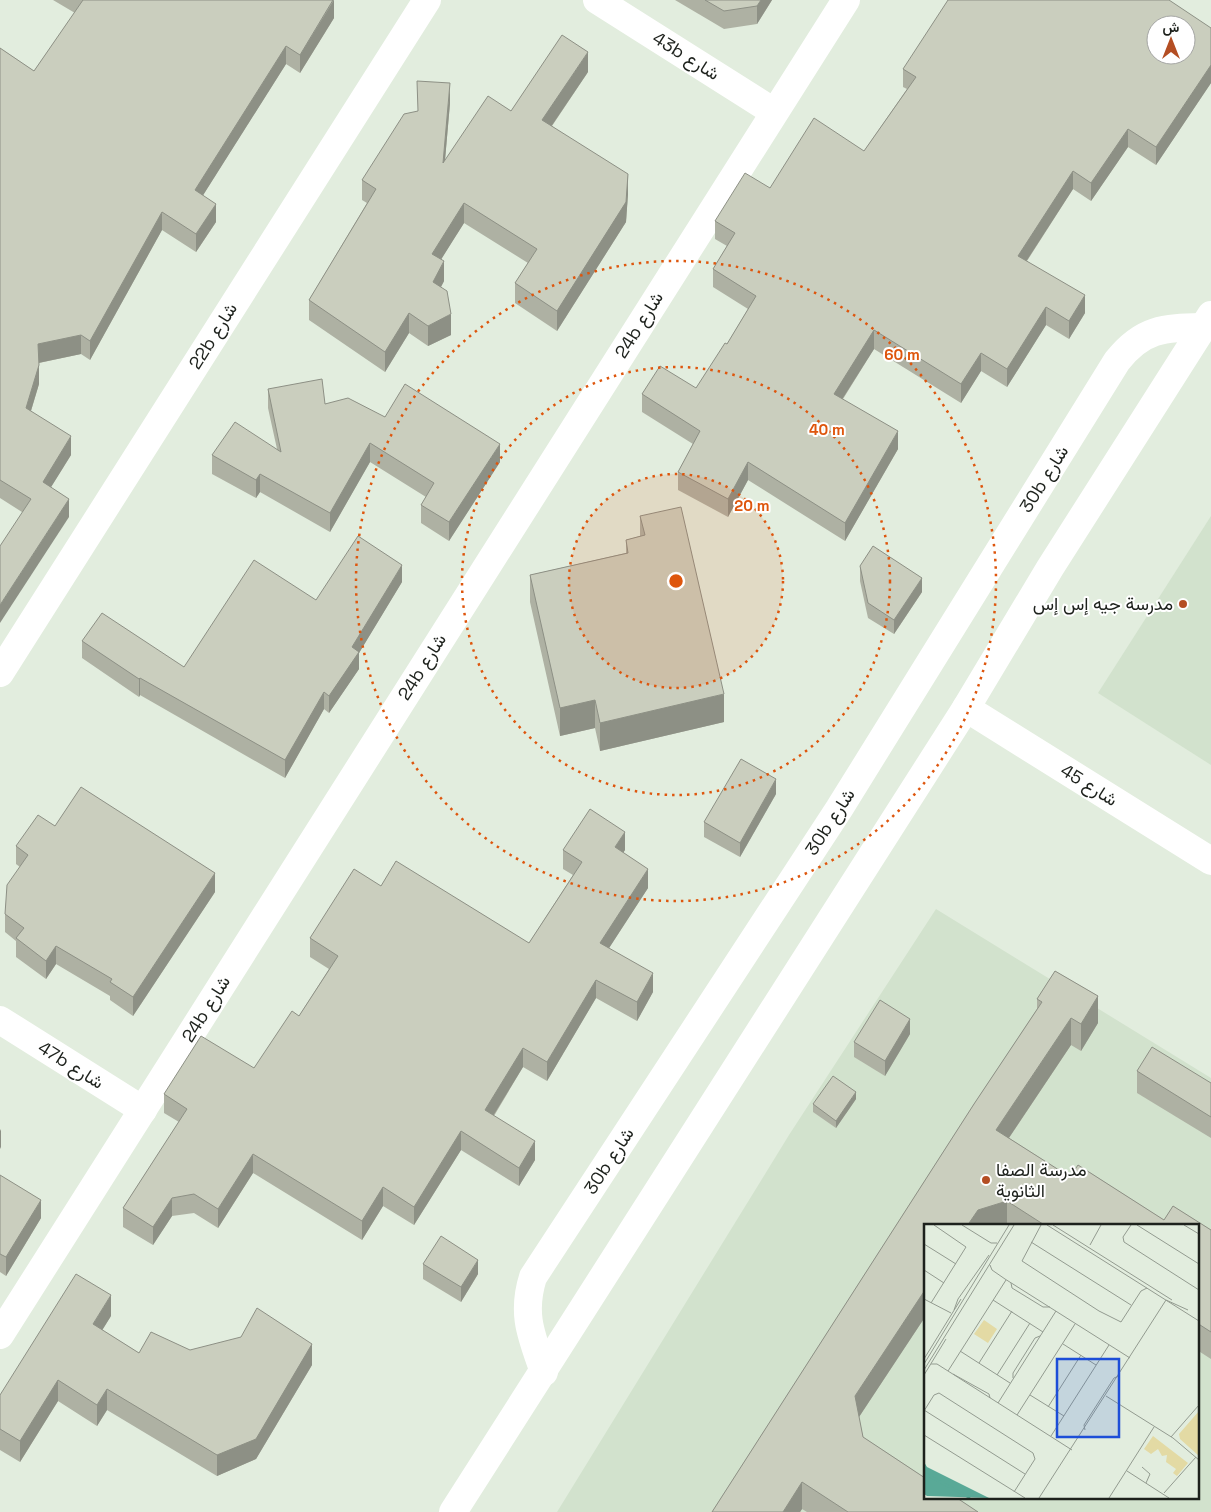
<svg xmlns="http://www.w3.org/2000/svg" width="1211" height="1512" viewBox="0 0 1211 1512" font-family="'Space Grotesk',Vazirmatn,sans-serif">
	<style>
		.built { fill: #d2e2cd; fill-rule: evenodd }
		.lines { fill: none; stroke-linecap: round; stroke-linejoin: round }
		.street { stroke: #fff; stroke-width: 28 }
		.wall { fill: #aeb1a3 }
		.shaded-wall { fill: #8d9085 }
		.building { fill: #cacebe; stroke: #8d9085; fill-rule: evenodd }
		.ring { fill: none; stroke: #de560d; stroke-width: 2.5; stroke-dasharray: 2.5 5 }
		.poi-dot { fill: #b44e23; stroke: #fff; stroke-width: 2 }
		.labels { text-anchor: middle; stroke-width: 4; stroke-linejoin: round; paint-order: stroke }
		.street-label { font-size: 18px; fill: #1d211c; stroke: #fff }
		.poi-label { font-size: 18px; fill: #1d211c; stroke: #fff; text-anchor: end }
		.inset-river { fill: none; stroke: #59a997; stroke-width: 2.5 }
		.inset-road { fill: none; stroke: #939b90; stroke-width: 1 }
		.view { fill: #1d4ed8; fill-opacity: 0.15; stroke: #1d4ed8; stroke-width: 2.5 }
		.inset-edge { fill: none; stroke: #1d211c; stroke-width: 2.5 }
		.centre { fill: #de560d; stroke: #fff; stroke-width: 2.5 }
		.ring-label { font-size: 15px; text-anchor: middle; font-weight: bold; fill: #de560d; stroke: #fff; stroke-width: 4; stroke-linejoin: round; paint-order: stroke }
	</style>
	<rect width="100%" height="100%" fill="#e2edde"/>
	<g class="built">
		<polygon points="1211,516 1211,765 1098,693"/>
		<path d="M936 909 1211 1078V1512H557L789 1135ZM925 1226H1197V1498H925Z"/>
	</g>
	<g class="lines">
		<g class="street">
			<polyline points="597,0 774,112"/>
			<polyline points="0,673 427,0"/>
			<polyline points="966,708 1211,861"/>
			<polyline points="0,1020 143,1110"/>
			<polyline points="0,1335 846,0"/>
			<path d="M544 1372C532 1337 521 1315 533 1277L839 809 1117 361C1143 328 1164 328 1204 327"/>
			<polyline points="453,1512 966,708 1050,568 1211,315"/>
		</g>
	</g>
	<g class="wall">
		<polygon points="53,0 334,0 334,18 300,73 286,64 203,195 216,222 196,252 162,230 90,360 81,354 39,363 39,384 31,411 71,455 51,487 69,517 22,512 0,498 0,48 34,71 75,13"/>
		<polygon points="675,0 772,0 757,24 724,29"/>
		<polygon points="1211,28 1211,83 1156,165 1128,147 1091,201 1073,189 1027,261 1085,313 1069,339 1046,325 1007,387 981,371 961,403 874,349 843,399 898,449 845,541 748,480 728,517 678,490 678,472 693,444 642,412 642,394 696,388 727,344 748,309 713,287 713,269 727,246 715,239 715,221 770,188 864,151 907,89 903,87 903,69"/>
		<polygon points="588,72 552,126 628,194 626,222 557,331 515,303 515,283 528,263 464,223 441,259 444,281 441,287 451,335 428,346 409,333 385,372 309,320 309,300 367,203 362,200 362,180 450,103 445,160 511,111"/>
		<polygon points="268,389 325,404 385,417 500,462 449,541 421,523 421,505 426,497 370,462 330,532 260,492 256,498 212,474 212,455 277,449 268,408"/>
		<polygon points="640,516 724,722 600,751 595,728 560,736 530,602 530,575 626,553 626,540 640,536"/>
		<polygon points="860,566 922,592 894,634 868,618 860,581"/>
		<polygon points="402,582 359,653 359,669 329,713 324,709 285,778 140,695 139,697 82,658 82,641 184,667 316,600"/>
		<polygon points="776,794 740,857 704,837 704,822"/>
		<polygon points="55,826 215,892 133,1016 110,1000 110,996 56,964 46,979 16,957 16,941 5,932 5,914 20,867 16,864 16,846"/>
		<polygon points="563,850 625,850 623,852 648,888 609,948 653,992 637,1021 596,998 547,1081 523,1067 494,1116 535,1160 519,1186 461,1150 414,1225 383,1206 362,1240 253,1173 218,1228 194,1213 172,1216 153,1245 123,1227 123,1208 179,1122 164,1113 164,1094 254,1068 299,1016 329,969 310,957 310,938 381,886 529,943 573,875 563,869"/>
		<polygon points="1055,971 1098,996 1098,1023 1081,1051 1071,1045 1009,1138 1070,1177 1078,1165 1164,1220 1173,1206 1211,1230 1211,1359 1197,1350 1197,1226 925,1226 925,1317 859,1417 863,1437 925,1478 925,1498 957,1498 978,1512 807,1512 802,1509 800,1512 712,1512 974,1104 1037,1009 1037,999"/>
		<polygon points="910,1034 885,1076 854,1057 854,1042"/>
		<polygon points="1137,1071 1211,1083 1211,1138 1137,1093"/>
		<polygon points="856,1099 836,1128 813,1112 813,1104"/>
		<polygon points="0,1175 41,1218 6,1276 0,1272"/>
		<polygon points="423,1264 478,1274 461,1302 423,1279"/>
		<polygon points="111,1316 102,1330 139,1353 190,1350 312,1365 256,1459 217,1476 107,1410 97,1426 58,1401 20,1462 0,1450 0,1395"/>
	</g>
	<g class="shaded-wall">
		<polygon points="334,0 334,18 300,73 300,55"/>
		<polygon points="761,0 772,0 757,24 757,6"/>
		<polygon points="286,46 286,64 195,208 195,190"/>
		<polygon points="588,52 588,72 542,140 542,120"/>
		<polygon points="1211,65 1211,83 1156,165 1156,147"/>
		<polygon points="450,83 450,103 443,183 443,163"/>
		<polygon points="1128,129 1128,147 1091,201 1091,183"/>
		<polygon points="1073,171 1073,189 1018,274 1018,256"/>
		<polygon points="628,174 628,194 626,222 557,331 557,311"/>
		<polygon points="464,203 464,223 432,274 432,254"/>
		<polygon points="216,204 216,222 196,252 196,234"/>
		<polygon points="162,212 162,230 90,360 90,341"/>
		<polygon points="444,261 444,281 433,302 433,282"/>
		<polygon points="1085,295 1085,313 1069,339 1069,321"/>
		<polygon points="1046,307 1046,325 1007,387 1007,369"/>
		<polygon points="409,313 409,333 385,372 385,352"/>
		<polygon points="451,314 451,335 428,346 428,326"/>
		<polygon points="874,330 874,349 834,412 834,394"/>
		<polygon points="81,335 81,354 38,363 38,344"/>
		<polygon points="981,353 981,371 961,403 961,384"/>
		<polygon points="39,365 39,384 26,427 26,408"/>
		<polygon points="898,431 898,449 845,541 845,523"/>
		<polygon points="71,436 71,455 43,500 43,482"/>
		<polygon points="370,443 370,462 330,532 330,513"/>
		<polygon points="500,444 500,462 449,541 449,522"/>
		<polygon points="748,462 748,480 728,517 728,499"/>
		<polygon points="260,474 260,492 256,498 256,480"/>
		<polygon points="69,499 69,517 0,623 0,605"/>
		<polygon points="402,565 402,582 359,653 359,669 329,713 329,696 352,647"/>
		<polygon points="922,578 922,592 894,634 894,620"/>
		<polygon points="140,678 140,695 139,697 139,679"/>
		<polygon points="324,692 324,709 285,778 285,760"/>
		<polygon points="724,694 724,722 600,751 600,723"/>
		<polygon points="595,700 595,728 560,736 560,708"/>
		<polygon points="776,779 776,794 740,857 740,843"/>
		<polygon points="625,832 625,850 615,866 615,847"/>
		<polygon points="648,869 648,888 600,962 600,943"/>
		<polygon points="215,873 215,892 133,1016 133,997"/>
		<polygon points="56,946 56,964 46,979 46,961"/>
		<polygon points="653,973 653,992 637,1021 637,1002"/>
		<polygon points="596,980 596,998 547,1081 547,1062"/>
		<polygon points="1098,996 1098,1023 1081,1051 1081,1024"/>
		<polygon points="1071,1018 1071,1045 996,1157 996,1130"/>
		<polygon points="910,1019 910,1034 885,1076 885,1061"/>
		<polygon points="523,1048 523,1067 485,1129 485,1110"/>
		<polygon points="856,1092 856,1099 836,1128 836,1121"/>
		<polygon points="1,1129 1,1147 0,1149 0,1131"/>
		<polygon points="461,1131 461,1150 414,1225 414,1207"/>
		<polygon points="535,1141 535,1160 519,1186 519,1168"/>
		<polygon points="253,1154 253,1173 218,1228 218,1209"/>
		<polygon points="383,1187 383,1206 362,1240 362,1221"/>
		<polygon points="172,1198 172,1216 153,1245 153,1227"/>
		<polygon points="41,1200 41,1218 6,1276 6,1257"/>
		<polygon points="1007,1201 1007,1226 967,1226 978,1210"/>
		<polygon points="478,1260 478,1274 461,1302 461,1287"/>
		<polygon points="925,1290 925,1317 855,1423 855,1396"/>
		<polygon points="111,1295 111,1316 93,1345 93,1324"/>
		<polygon points="312,1344 312,1365 256,1459 217,1476 217,1455"/>
		<polygon points="58,1380 58,1401 20,1462 20,1441"/>
		<polygon points="107,1389 107,1410 97,1426 97,1405"/>
		<polygon points="802,1482 802,1509 800,1512 783,1512"/>
	</g>
	<g class="building">
		<polygon points="83,0 333,0 300,55 286,46 195,190 216,204 196,234 162,212 90,341 81,335 38,344 39,365 26,408 71,436 43,482 69,499 0,605 0,546 31,499 0,480 0,48 34,71"/>
		<polygon points="705,0 761,0 757,6 724,11"/>
		<path d="M948 0H1169L1211 28V65L1156 147 1128 129 1091 183 1073 171 1018 256 1085 295 1069 321 1046 307 1007 369 981 353 961 384 874 330 834 394 898 431 845 523 748 462 728 499 678 472 700 431 642 394 660 366 696 388 725 343 727 344 756 296 713 269 735 233 715 221 745 173 770 188 814 118 864 151 916 77 903 69ZM1156 25H1186V55H1156Z"/>
		<polygon points="562,35 588,52 542,120 628,174 626,202 557,311 515,283 537,249 464,203 432,254 444,261 433,282 447,291 451,314 428,326 409,313 385,352 309,300 376,189 362,180 404,114 418,111 417,81 450,83 443,163 488,96 511,111"/>
		<polygon points="322,379 325,404 348,398 385,417 405,384 500,444 449,522 421,505 434,483 370,443 330,513 260,474 256,480 212,455 235,422 281,452 268,389"/>
		<polygon points="681,507 724,694 600,723 595,700 560,708 530,575 628,553 626,540 645,535 640,516"/>
		<polygon points="358,536 402,565 352,647 359,652 329,696 324,692 285,760 140,678 139,679 82,641 102,613 184,667 254,560 316,600"/>
		<polygon points="873,546 922,578 894,620 868,603 860,566"/>
		<polygon points="741,759 776,779 740,843 704,822"/>
		<polygon points="81,787 215,873 133,997 110,982 112,979 56,946 46,961 16,938 24,928 5,914 7,885 28,855 16,846 38,815 55,826"/>
		<polygon points="590,809 625,832 615,847 648,869 600,943 653,973 637,1002 596,980 547,1062 523,1048 485,1110 535,1141 519,1168 461,1131 414,1207 383,1187 362,1221 253,1154 218,1209 194,1194 172,1198 153,1227 123,1208 187,1109 164,1094 201,1036 254,1068 292,1011 299,1016 338,956 310,938 354,869 381,886 396,861 529,943 582,862 563,850"/>
		<polygon points="1055,971 1098,996 1081,1024 1071,1018 996,1130 1070,1177 1078,1165 1164,1220 1173,1206 1211,1230 1211,1332 1197,1323 1197,1226 1046,1226 1007,1201 978,1210 967,1226 925,1226 925,1290 855,1396 863,1437 925,1478 925,1498 957,1498 978,1512 848,1512 802,1482 783,1512 712,1512 974,1104 1042,1002 1037,999"/>
		<polygon points="880,1000 910,1019 885,1061 854,1042"/>
		<polygon points="1152,1047 1211,1083 1211,1117 1137,1071"/>
		<polygon points="833,1076 856,1092 836,1121 813,1104"/>
		<polygon points="0,1175 41,1200 6,1257 0,1254"/>
		<polygon points="441,1236 478,1260 461,1287 423,1264"/>
		<polygon points="76,1274 111,1295 93,1324 139,1353 151,1332 190,1350 241,1337 257,1308 312,1344 256,1439 217,1455 107,1389 97,1405 58,1380 20,1441 0,1429 0,1395"/>
	</g>
	<circle cx="676" cy="581" r="107" fill="#de560d" fill-opacity=".12"/>
	<g class="ring">
		<circle cx="676" cy="581" r="107"/>
		<circle cx="676" cy="581" r="214"/>
		<circle cx="676" cy="581" r="320"/>
	</g>
	<g class="poi-dot">
		<circle cx="1183" cy="604" r="5"/>
		<circle cx="986" cy="1180" r="5"/>
	</g>
	<g class="labels">
		<g class="street-label">
			<text transform="translate(686 56) rotate(32)" y="6">43b شارع</text>
			<text transform="translate(639 325) rotate(-58)" y="6">24b شارع</text>
			<text transform="translate(213 336) rotate(-58)" y="6">22b شارع</text>
			<text transform="translate(1044 479) rotate(-58)" y="6">30b شارع</text>
			<text transform="translate(422 667) rotate(-58)" y="6">24b شارع</text>
			<text transform="translate(1089 785) rotate(32)" y="6">شارع 45</text>
			<text transform="translate(830 822) rotate(-57)" y="6">30b شارع</text>
			<text transform="translate(206 1009) rotate(-58)" y="6">24b شارع</text>
			<text transform="translate(71 1065) rotate(32)" y="6">47b شارع</text>
			<text transform="translate(609 1161) rotate(-57)" y="6">30b شارع</text>
		</g>
		<g class="poi-label">
			<text x="1173" y="610">مدرسة جيه إس إس</text>
			<text x="996" y="1176" text-anchor="start">مدرسة الصفا<tspan x="996" dy="21">الثانوية</tspan></text>
		</g>
	</g>
	<g transform="translate(924 1224)">
		<rect width="275" height="275" fill="#e2edde"/>
		<path d="M60 96 73 105 64 119 50 110ZM275 187V232L256 215 255 210ZM229 212 264 239 253 252 249 249 252 245 242 238 243 231 238 232 234 225 227 230 220 225Z" fill="#e3daa4"/>
		<path d="M0 238 3 243 65 274 3 272 0 270Z" fill="#59a997"/>
		<path class="inset-river" d="M0 249 46 274"/>
		<path class="inset-road" d="M38 1 67 19H73M117 1 98 37 175 87 197 98 217 67 223 64M123 1 275 97M129 1 248 76M207 1 199 13 200 18 275 66M213 1 275 40M260 1 275 10M107 18 207 81M0 20 32 40M166 21 177 1M66 41 68 46 81 55 206 134M0 46 20 59M87 59 88 64 119 83H126M0 75 27 89M69 76 119 108M7 79 42 23 10 1M30 86 34 75 65 31M139 120 172 141M36 127 86 159M0 135 37 75M55 139 88 87M0 140 85 1M7 140H13L148 226M0 146 90 1M24 147 82 56M29 150 65 170 66 174M0 151 22 115M73 151 106 99M89 154V149L111 114 116 112M106 171 140 192M182 172 249 214 275 236M74 179 132 87M124 183 157 131M0 186 101 250M0 187 10 171 15 169 109 229 111 235 90 268M93 191 151 100M161 206 160 201 190 154 195 152M0 211 101 274M127 212 185 121M247 213 275 181M218 243 226 250 222 259M203 247 245 274M240 269 272 233M115 274 242 76 264 86M185 274 230 203"/>
		<path class="view" d="M133 135H195V213H133Z"/>
		<rect width="275" height="275" class="inset-edge"/>
	</g>
	<circle cx="676" cy="581" r="8" class="centre"/>
	<g class="ring-label">
		<text x="902" y="360">60 m</text>
		<text x="827" y="435">40 m</text>
		<text x="752" y="511">20 m</text>
	</g>
	<g transform="translate(1171 40)"><circle r="24" fill="#ffffff" stroke="#a5a6a4"/>
	<path d="M0-4L9 19L0 12L-9 19Z" fill="#b44e23"/>
	<text y="-8" font-size="14" font-weight="bold" text-anchor="middle" fill="#1d211c">ش</text>
	</g>
</svg>
